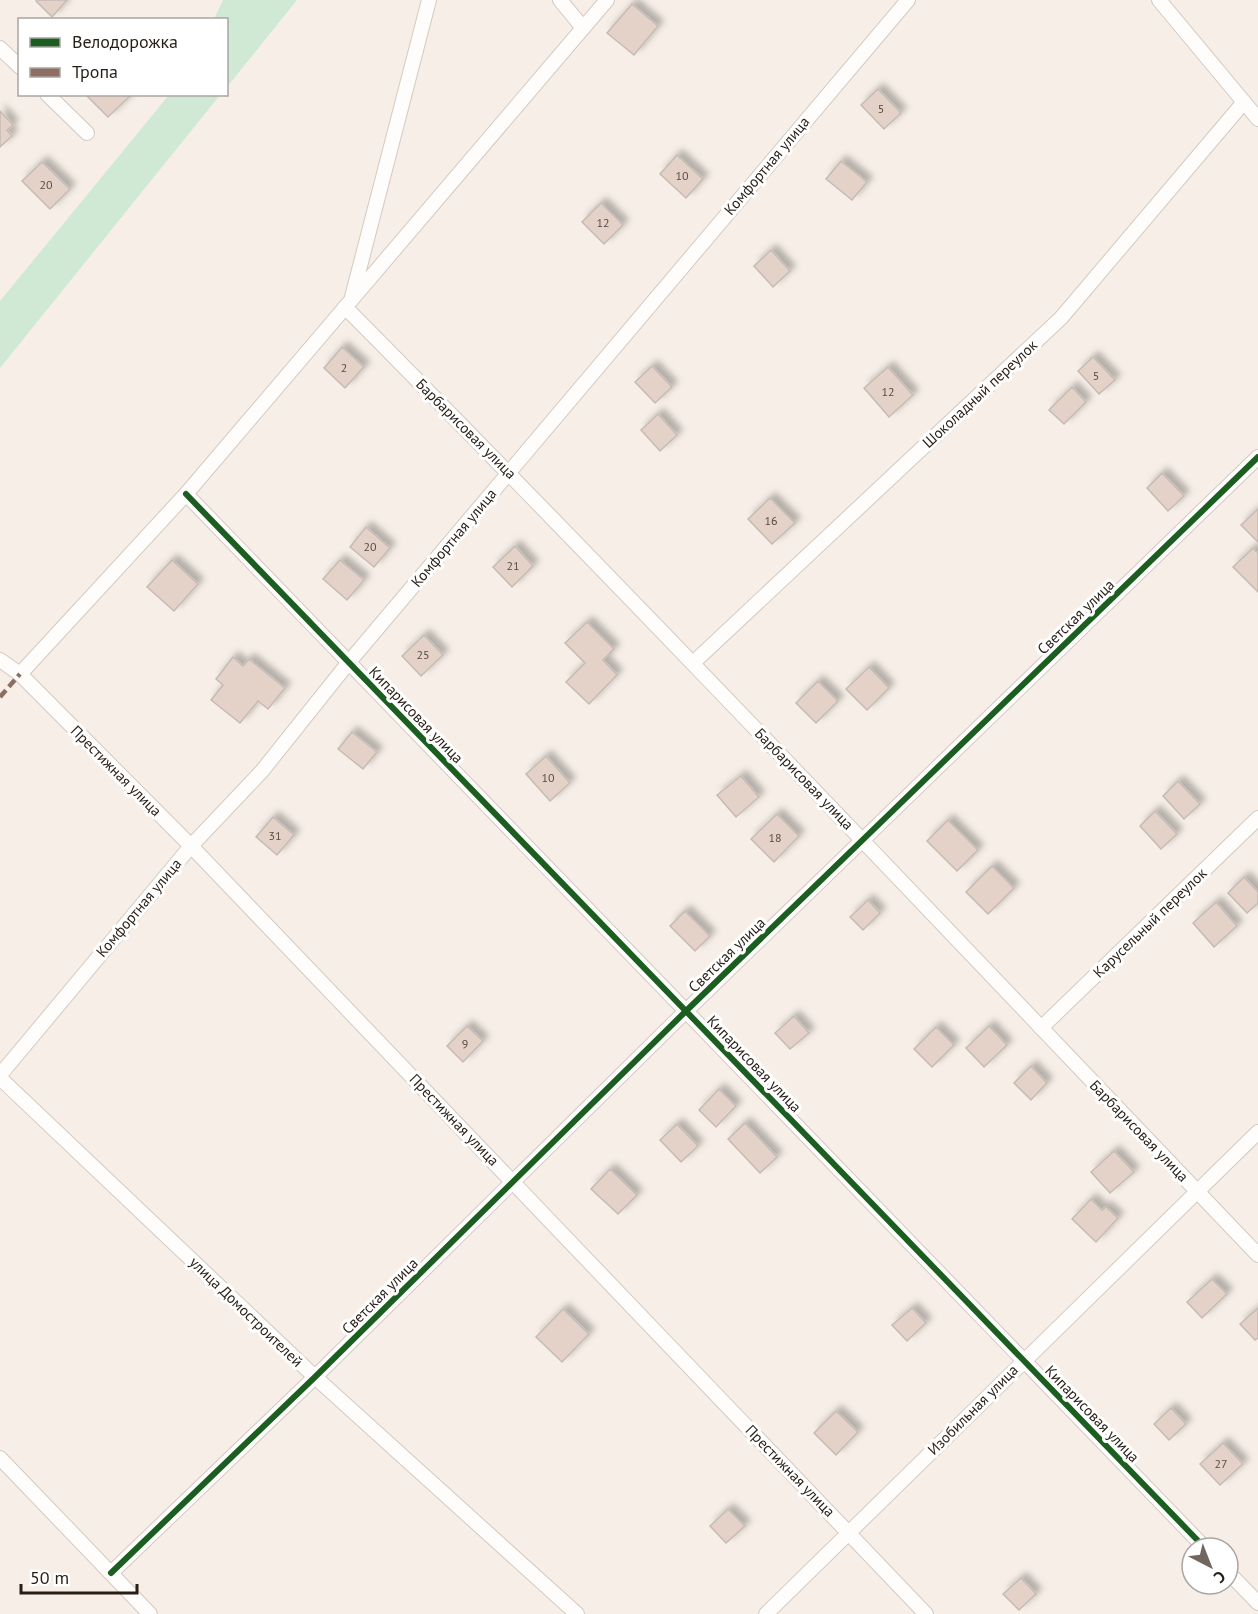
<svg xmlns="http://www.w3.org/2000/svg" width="1258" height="1614" viewBox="0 0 1258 1614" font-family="'PT Sans',sans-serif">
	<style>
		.green { fill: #d0e9d4 }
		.building { fill: #e4d1c8; stroke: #c4bbb5; stroke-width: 1.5; filter: url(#shadow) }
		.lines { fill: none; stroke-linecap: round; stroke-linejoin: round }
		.street-casing { stroke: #d2cac2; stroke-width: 16 }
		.street { stroke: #fefdfb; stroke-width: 14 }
		.quiet { stroke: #8d6e63; stroke-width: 4.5; stroke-dasharray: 9 4.5; stroke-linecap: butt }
		.cycleway-casing { stroke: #fff; stroke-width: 10 }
		.cycleway { stroke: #1b5e20; stroke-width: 6 }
		.labels { text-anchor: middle; stroke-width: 6; stroke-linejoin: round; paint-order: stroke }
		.number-label { font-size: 12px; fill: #574b42 }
		.street-label { font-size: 15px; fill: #281e16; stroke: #fff }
	</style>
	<defs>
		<filter id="shadow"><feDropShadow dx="5.5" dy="-5.5" stdDeviation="3" flood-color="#0004"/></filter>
	</defs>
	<rect width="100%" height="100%" fill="#f7efe7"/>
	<g class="green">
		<polygon points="223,0 297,0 227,87 226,20 214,19"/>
		<polygon points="169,95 220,95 0,368 0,301"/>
	</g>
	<g class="building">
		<polygon points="37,0 67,0 52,17 36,1"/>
		<polygon points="632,4 658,26 634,55 607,33"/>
		<polygon points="878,89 901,113 884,129 861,105"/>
		<polygon points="85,94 127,94 129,97 108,117"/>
		<polygon points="0,111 13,125 7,130 12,136 0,147"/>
		<polygon points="677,155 703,179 686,198 660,174"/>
		<polygon points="841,161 867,182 852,200 826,179"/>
		<polygon points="42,162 70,189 50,209 22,181"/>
		<polygon points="601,203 623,225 604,244 582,222"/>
		<polygon points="771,250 790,271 773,287 754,266"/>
		<polygon points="342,347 364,367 345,388 324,368"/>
		<polygon points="1093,357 1115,380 1099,394 1078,371"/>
		<polygon points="652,366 672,387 655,403 635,382"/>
		<polygon points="888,367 913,395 889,417 864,388"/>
		<polygon points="1072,387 1086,402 1064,424 1049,410"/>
		<polygon points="658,414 677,435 660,451 641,430"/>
		<polygon points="1162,473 1184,496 1168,511 1147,488"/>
		<polygon points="770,498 795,523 772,544 748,519"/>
		<polygon points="1258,509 1258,542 1241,525"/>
		<polygon points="366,527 390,548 374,567 350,547"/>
		<polygon points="515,546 533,566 512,587 493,567"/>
		<polygon points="1253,548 1258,553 1258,592 1233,567"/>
		<polygon points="172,560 198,584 174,611 147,587"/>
		<polygon points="340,560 364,580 347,600 323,579"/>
		<polygon points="587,622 614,649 603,660 617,675 589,704 566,682 585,663 565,643"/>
		<polygon points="424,635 443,655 421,676 402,656"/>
		<polygon points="233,657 243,666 249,659 285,688 268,709 258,701 240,723 211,700 223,685 216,679"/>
		<polygon points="869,667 889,688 867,710 846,689"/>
		<polygon points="818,681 838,701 816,723 796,703"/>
		<polygon points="352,732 377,752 363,769 338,749"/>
		<polygon points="546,756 570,783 550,801 526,774"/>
		<polygon points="741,776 759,797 736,817 717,795"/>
		<polygon points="1178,781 1200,804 1184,819 1163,796"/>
		<polygon points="1155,811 1177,834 1161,849 1140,826"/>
		<polygon points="777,814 799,836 774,862 751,839"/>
		<polygon points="273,817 294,835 277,855 256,837"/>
		<polygon points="948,820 978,850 957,871 927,841"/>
		<polygon points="992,866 1014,888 988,914 966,892"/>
		<polygon points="1244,877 1258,892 1258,903 1247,913 1228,893"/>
		<polygon points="868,900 880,913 863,930 850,917"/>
		<polygon points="1216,902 1237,926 1214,947 1193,923"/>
		<polygon points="685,911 710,936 695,951 670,926"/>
		<polygon points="794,1016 809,1033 790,1049 775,1033"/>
		<polygon points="467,1026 483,1041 463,1062 447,1046"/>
		<polygon points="989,1026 1007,1045 984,1067 966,1048"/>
		<polygon points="936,1027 954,1045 932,1067 914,1049"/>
		<polygon points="1031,1066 1047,1083 1031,1100 1014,1083"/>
		<polygon points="719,1089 736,1106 716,1127 699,1110"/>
		<polygon points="745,1123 777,1157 760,1173 728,1139"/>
		<polygon points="677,1124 698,1146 681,1162 660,1140"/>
		<polygon points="1114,1151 1134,1172 1110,1193 1091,1172"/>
		<polygon points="610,1169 637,1195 618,1214 591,1189"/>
		<polygon points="1091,1199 1102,1210 1106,1207 1118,1218 1096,1242 1072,1219"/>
		<polygon points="1212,1279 1227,1294 1202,1318 1187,1302"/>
		<polygon points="912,1308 926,1323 907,1341 892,1325"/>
		<polygon points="1258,1308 1258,1338 1255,1340 1240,1324"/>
		<polygon points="563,1309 589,1334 562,1362 536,1337"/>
		<polygon points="1171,1408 1186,1424 1169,1440 1154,1424"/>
		<polygon points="836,1411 858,1432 836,1455 814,1433"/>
		<polygon points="1223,1443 1243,1464 1220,1485 1200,1464"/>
		<polygon points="728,1509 745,1526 726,1543 710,1526"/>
		<polygon points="1021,1578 1036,1594 1019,1610 1003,1594"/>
	</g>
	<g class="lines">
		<g class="street-casing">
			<g id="street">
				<polyline points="560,0 583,28"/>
				<polyline points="1159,0 1258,119"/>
				<polyline points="0,48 20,67"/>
				<polyline points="47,94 87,133"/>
				<polyline points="352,297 429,0"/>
				<path d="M345 307C654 619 955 938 1258 1255"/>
				<polyline points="186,494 1205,1548"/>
				<polyline points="0,660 20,674 191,846 926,1614"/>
				<polyline points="693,663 1061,318 1244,102"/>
				<polyline points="20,674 186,494 607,0"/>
				<polyline points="1041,1028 1258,818"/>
				<polyline points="0,1075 191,846 262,771 349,662 908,0"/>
				<polyline points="0,1078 315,1377 577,1614"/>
				<polyline points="0,1458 150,1614"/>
				<polyline points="1228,1572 1258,1603"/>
				<polyline points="111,1573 315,1377 686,1011 1258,457"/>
				<polyline points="766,1614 1258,1132"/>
			</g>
		</g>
		<use href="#street" class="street"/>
		<polyline class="quiet" points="0,697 20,674"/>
		<g class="cycleway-casing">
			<g id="cycleway">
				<polyline points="186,494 1205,1548"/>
				<polyline points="111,1573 315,1377 686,1011 1258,457"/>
			</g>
		</g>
		<use href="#cycleway" class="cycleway"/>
	</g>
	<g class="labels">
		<g class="number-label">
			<text x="881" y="113">5</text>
			<text x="682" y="180">10</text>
			<text x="46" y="189">20</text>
			<text x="603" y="227">12</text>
			<text x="344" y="372">2</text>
			<text x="1096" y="380">5</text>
			<text x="888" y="396">12</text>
			<text x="771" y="525">16</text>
			<text x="370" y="551">20</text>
			<text x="513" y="570">21</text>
			<text x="423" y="659">25</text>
			<text x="548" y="782">10</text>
			<text x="275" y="840">31</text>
			<text x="775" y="842">18</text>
			<text x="465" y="1048">9</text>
			<text x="1221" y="1468">27</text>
		</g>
		<g class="street-label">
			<text transform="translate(767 166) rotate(-50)" y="5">Комфортная улица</text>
			<text transform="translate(980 394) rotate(-43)" y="5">Шоколадный переулок</text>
			<text transform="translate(466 429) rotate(45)" y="5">Барбарисовая улица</text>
			<text transform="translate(454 538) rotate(-50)" y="5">Комфортная улица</text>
			<text transform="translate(1076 617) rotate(-44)" y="5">Светская улица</text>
			<text transform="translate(416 715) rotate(46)" y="5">Кипарисовая улица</text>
			<text transform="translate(116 771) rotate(45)" y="5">Престижная улица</text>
			<text transform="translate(804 779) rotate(46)" y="5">Барбарисовая улица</text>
			<text transform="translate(139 908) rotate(-50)" y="5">Комфортная улица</text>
			<text transform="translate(1150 923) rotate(-44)" y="5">Карусельный переулок</text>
			<text transform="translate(727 955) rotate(-44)" y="5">Светская улица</text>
			<text transform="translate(754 1064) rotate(46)" y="5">Кипарисовая улица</text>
			<text transform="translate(454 1120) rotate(46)" y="5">Престижная улица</text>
			<text transform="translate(1139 1131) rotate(46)" y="5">Барбарисовая улица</text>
			<text transform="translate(380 1296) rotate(-45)" y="5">Светская улица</text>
			<text transform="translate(246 1312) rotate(44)" y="5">улица Домостроителей</text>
			<text transform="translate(973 1410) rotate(-45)" y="5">Изобильная улица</text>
			<text transform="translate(1092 1414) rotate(46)" y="5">Кипарисовая улица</text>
			<text transform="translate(790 1471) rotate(46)" y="5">Престижная улица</text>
		</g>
	</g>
	<rect x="18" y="18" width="210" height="78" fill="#ffffff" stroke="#a9a5a2" stroke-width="1.5"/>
	<rect x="30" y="38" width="30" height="9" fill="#1b5e20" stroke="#a9a5a2" stroke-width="1.5"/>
	<text x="72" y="48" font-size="18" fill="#281e16">Велодорожка</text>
	<rect x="30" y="68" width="30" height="9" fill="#8d6e63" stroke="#a9a5a2" stroke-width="1.5"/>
	<text x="72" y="78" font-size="18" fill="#281e16">Тропа</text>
	<g transform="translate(1210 1566) rotate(138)"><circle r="28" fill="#ffffff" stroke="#a9a5a2" stroke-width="1.5"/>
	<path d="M0-4.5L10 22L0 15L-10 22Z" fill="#70675f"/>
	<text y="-9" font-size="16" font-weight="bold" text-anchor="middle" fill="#281e16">С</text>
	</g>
	<path d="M21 1584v9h116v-9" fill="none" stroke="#281e16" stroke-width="3"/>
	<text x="30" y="1584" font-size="18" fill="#281e16" stroke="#ffffff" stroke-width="4.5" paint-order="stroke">50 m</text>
</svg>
